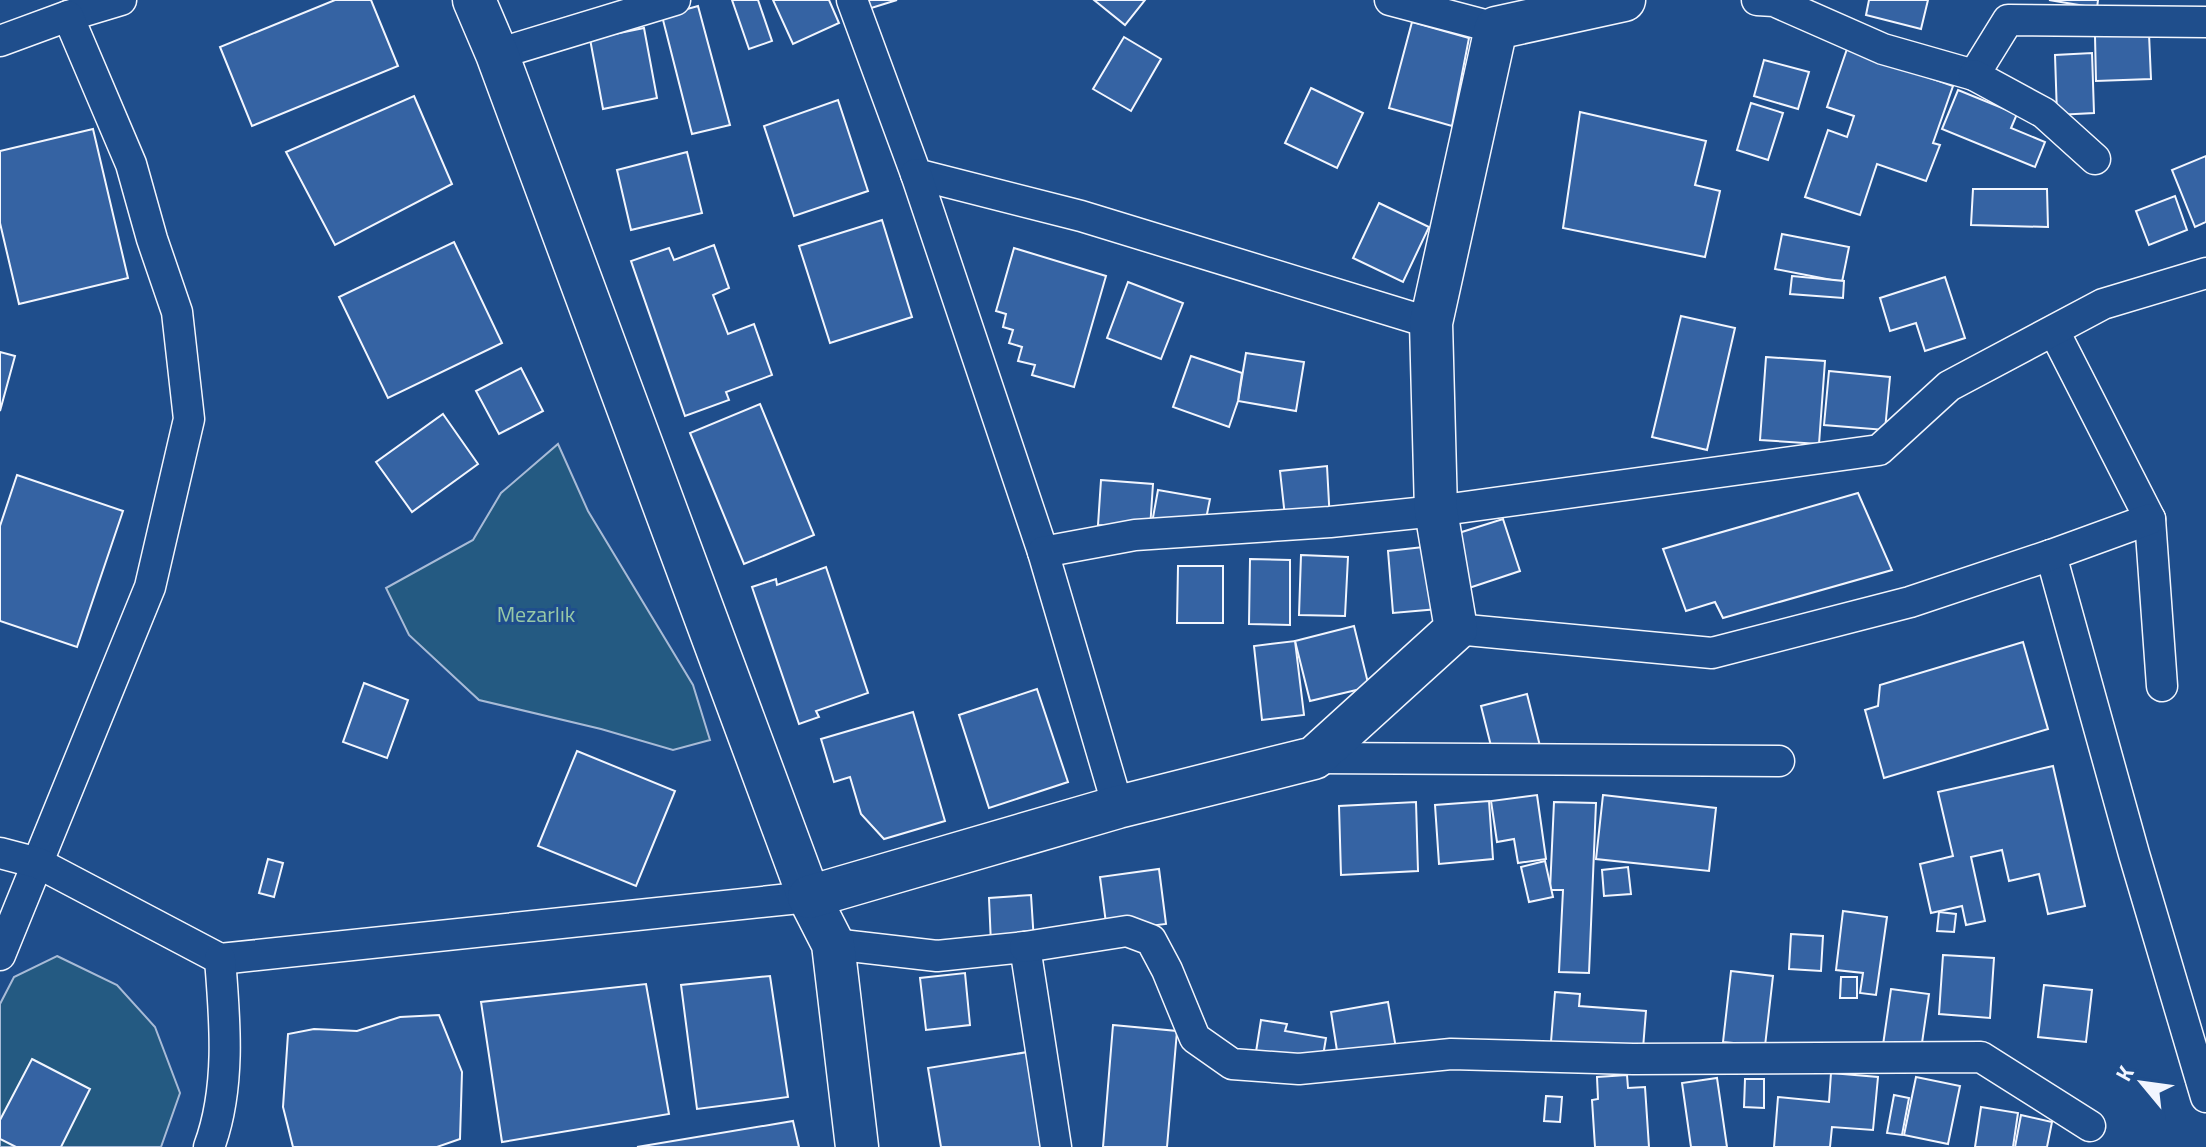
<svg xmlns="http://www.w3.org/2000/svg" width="2206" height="1147" viewBox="0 0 2206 1147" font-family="'Titillium Web',sans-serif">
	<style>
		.green { fill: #245a82; stroke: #a8bbd7; stroke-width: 2 }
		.building { fill: #3563a3; stroke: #f2f6ff; stroke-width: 2 }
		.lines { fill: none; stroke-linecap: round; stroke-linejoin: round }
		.street-casing { stroke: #f2f6ff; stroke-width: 33 }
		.secondary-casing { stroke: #f2f6ff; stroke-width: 45 }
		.street { stroke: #1f4e8c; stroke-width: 30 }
		.secondary { stroke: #1f4e8c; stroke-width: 42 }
		.labels { text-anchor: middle; stroke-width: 6; stroke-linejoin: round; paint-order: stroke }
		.park-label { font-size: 22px; fill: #97c8a6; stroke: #1f4e8c }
	</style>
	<rect width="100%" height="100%" fill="#1f4e8c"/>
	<g class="green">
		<polygon points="558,444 588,511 693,685 710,740 673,750 601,729 479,700 409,635 386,588 473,540 501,493"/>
		<polygon points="57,956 117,985 155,1027 180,1093 161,1147 0,1147 0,1004 14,977"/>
	</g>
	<g class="building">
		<polygon points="335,0 371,0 398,66 252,126 220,47"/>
		<polygon points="732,0 758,0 772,41 749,49"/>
		<polygon points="773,0 829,0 839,23 793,44"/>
		<polygon points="865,0 897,0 868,9"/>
		<polygon points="1094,0 1145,0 1125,25"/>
		<polygon points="1869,0 1928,0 1921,29 1866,15"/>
		<polygon points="2049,0 2098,0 2097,8"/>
		<polygon points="698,6 730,125 692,134 662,16"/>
		<polygon points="1412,22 1469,38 1452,126 1389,108"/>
		<polygon points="644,28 657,98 603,109 590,39"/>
		<polygon points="2149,34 2151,79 2096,81 2095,36"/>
		<polygon points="1124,37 1161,59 1131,111 1093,89"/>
		<polygon points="1847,49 1953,86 1933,143 1940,145 1926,181 1877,164 1860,215 1805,197 1828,130 1847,137 1854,116 1827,107"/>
		<polygon points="2092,53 2094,113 2057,115 2055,55"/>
		<polygon points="1764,60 1809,72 1798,109 1754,96"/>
		<polygon points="1311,88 1363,113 1337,168 1285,143"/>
		<polygon points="1958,90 2017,114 2011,128 2045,142 2035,167 1942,129"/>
		<polygon points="414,96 452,184 335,245 286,152"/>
		<polygon points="838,100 868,191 794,216 764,126"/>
		<polygon points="1751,103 1783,113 1768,160 1737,150"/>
		<polygon points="1580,112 1706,141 1695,185 1720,191 1705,257 1563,228"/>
		<polygon points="93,129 128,278 19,304 0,223 0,151"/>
		<polygon points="687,152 702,213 631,230 617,170"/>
		<polygon points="2206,156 2206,222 2195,227 2172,170"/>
		<polygon points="1973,189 2047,189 2048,227 1971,225"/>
		<polygon points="2175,196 2187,230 2149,245 2136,211"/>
		<polygon points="1379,203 1429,227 1403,282 1353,258"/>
		<polygon points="882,220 912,317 830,343 799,246"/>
		<polygon points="1782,234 1849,247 1842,282 1775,269"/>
		<polygon points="454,242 502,343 388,398 339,297"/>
		<polygon points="714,245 729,288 713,295 728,334 754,324 772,375 726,392 729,400 685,416 631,261 669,248 674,260"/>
		<polygon points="1014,248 1106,276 1074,387 1032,375 1035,365 1018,361 1022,347 1009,343 1013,330 1003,327 1006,314 996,311"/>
		<polygon points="1792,276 1844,281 1843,298 1790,294"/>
		<polygon points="1945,277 1965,338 1925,351 1916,323 1890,331 1880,298"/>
		<polygon points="1128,282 1183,303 1161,359 1107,338"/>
		<polygon points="1681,316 1735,328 1707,450 1652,437"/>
		<polygon points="0,352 15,356 0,411"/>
		<polygon points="1246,353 1304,362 1296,411 1238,401"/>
		<polygon points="1191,356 1242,373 1238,401 1229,427 1173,407"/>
		<polygon points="1766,357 1825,361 1819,444 1760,440"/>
		<polygon points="521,368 543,411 499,434 476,391"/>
		<polygon points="1829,371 1890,377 1885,430 1824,425"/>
		<polygon points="760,404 814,535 744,564 690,433"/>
		<polygon points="443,414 478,464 412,512 376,462"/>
		<polygon points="1327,466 1330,522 1286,526 1280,471"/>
		<polygon points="17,475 123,511 77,647 0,621 0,526"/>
		<polygon points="1101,480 1153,484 1150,529 1098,525"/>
		<polygon points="1158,490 1210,499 1204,529 1152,523"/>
		<polygon points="1858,493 1892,570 1723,618 1715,602 1686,611 1663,549"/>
		<polygon points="1503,519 1520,571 1463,590 1446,537"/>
		<polygon points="1432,546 1438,609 1393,613 1388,551"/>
		<polygon points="1301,555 1348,557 1345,616 1299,615"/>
		<polygon points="1250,559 1290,560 1290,625 1249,624"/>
		<polygon points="1178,566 1223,566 1223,623 1177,623"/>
		<polygon points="826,567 868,693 816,711 819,717 799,724 752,587 776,579 777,585"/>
		<polygon points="1354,626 1369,687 1310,701 1295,641"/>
		<polygon points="1295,641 1304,715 1262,720 1254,646"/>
		<polygon points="2023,642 2048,729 1884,778 1865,710 1878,706 1880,685"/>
		<polygon points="364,683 408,700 387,758 343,742"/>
		<polygon points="1037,689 1068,782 989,808 959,715"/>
		<polygon points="1527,694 1540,746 1494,758 1481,706"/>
		<polygon points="913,712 945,821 884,839 861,814 850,777 834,782 821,739"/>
		<polygon points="577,751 675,791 636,886 538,846"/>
		<polygon points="2053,766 2085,906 2048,914 2039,874 2009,881 2002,850 1971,857 1985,921 1966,925 1962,906 1931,913 1920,864 1953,856 1938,792"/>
		<polygon points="1537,795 1546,859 1518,863 1514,839 1497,842 1491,801"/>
		<polygon points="1603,795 1716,808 1709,871 1596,859"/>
		<polygon points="1489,801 1493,859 1439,864 1435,805"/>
		<polygon points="1416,802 1418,871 1341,875 1339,806"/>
		<polygon points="1554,802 1596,803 1589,973 1559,972 1563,890 1550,890"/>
		<polygon points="268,859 283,863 274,897 259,893"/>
		<polygon points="1545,861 1553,897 1529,902 1521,867"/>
		<polygon points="1628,867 1631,894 1604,896 1602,870"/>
		<polygon points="1159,869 1166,924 1107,931 1100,877"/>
		<polygon points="1031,895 1034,942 991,944 989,898"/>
		<polygon points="1843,911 1887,917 1876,995 1860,993 1863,973 1836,970"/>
		<polygon points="1939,912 1956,914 1954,932 1937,931"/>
		<polygon points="1791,934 1823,936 1821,971 1789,969"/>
		<polygon points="1943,955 1994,958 1990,1018 1939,1014"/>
		<polygon points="1731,971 1773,976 1765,1046 1723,1042"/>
		<polygon points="965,973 970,1025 926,1030 920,978"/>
		<polygon points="770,976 788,1097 697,1109 681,985"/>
		<polygon points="1841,977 1857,977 1857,998 1840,998"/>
		<polygon points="646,984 669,1114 502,1142 481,1002"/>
		<polygon points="2044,985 2092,990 2086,1042 2038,1037"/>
		<polygon points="1891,989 1929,994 1921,1050 1883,1045"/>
		<polygon points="1555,992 1580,994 1579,1006 1646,1011 1642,1061 1550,1054"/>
		<polygon points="1388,1002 1398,1060 1340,1070 1331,1012"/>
		<polygon points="439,1015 462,1072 460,1139 437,1147 293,1147 283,1107 288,1034 314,1029 357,1031 400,1017"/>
		<polygon points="1261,1020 1287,1024 1285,1031 1326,1038 1319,1080 1253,1071"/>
		<polygon points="1113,1025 1177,1031 1167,1147 1103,1147"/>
		<polygon points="1034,1051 1048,1147 941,1147 928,1068"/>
		<polygon points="32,1059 90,1089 61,1147 16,1147 0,1139 0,1120"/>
		<polygon points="1831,1073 1878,1077 1873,1130 1832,1127 1830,1147 1774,1147 1778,1097 1829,1102"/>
		<polygon points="1627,1075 1628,1088 1645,1087 1649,1147 1595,1147 1592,1100 1598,1099 1597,1077"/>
		<polygon points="1916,1077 1960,1086 1948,1144 1904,1135"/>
		<polygon points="1717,1078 1727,1147 1691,1147 1682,1083"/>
		<polygon points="1745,1079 1764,1079 1764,1108 1744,1107"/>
		<polygon points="1894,1095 1909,1098 1902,1135 1887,1133"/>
		<polygon points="1546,1096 1562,1097 1560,1122 1544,1121"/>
		<polygon points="1981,1107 2018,1113 2013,1147 1975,1147"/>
		<polygon points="2021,1115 2052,1122 2047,1147 2015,1147"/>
		<polygon points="793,1121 799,1147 637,1147"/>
	</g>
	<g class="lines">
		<g class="street-casing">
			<g id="street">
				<polyline points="852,0 916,174 1081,216 1431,323"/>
				<polyline points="1390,0 1496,28"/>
				<polyline points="1757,0 1774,1 1883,49 1974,75 2008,20 2206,22"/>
				<polyline points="68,16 121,0"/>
				<polyline points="0,41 68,16 131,164 152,239 177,312 189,419 150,587 0,955"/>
				<polyline points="497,54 675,0"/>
				<polyline points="1974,75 2044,113 2095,159"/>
				<polyline points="916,174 1043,552"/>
				<polyline points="2054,331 2150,519 2162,686"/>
				<polyline points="2051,555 2134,854 2206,1097"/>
				<polyline points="1456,629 1712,653 1910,602 2051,555 2150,519"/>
				<polyline points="1314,758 1779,761"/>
				<polyline points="1118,807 1043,552 1135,535 1330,522 1436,511 1879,450 1949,386 2103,304 2206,273"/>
				<polyline points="0,853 38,863 220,959 809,897"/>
				<polyline points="833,944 937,956 1025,947 1056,1147"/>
				<polyline points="1025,947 1127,931 1151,940 1167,970 1195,1038 1232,1064 1299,1069 1451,1054 1633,1059 1981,1057 2090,1126"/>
				<path d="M209 1147C231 1088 225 1020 220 959"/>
			</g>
		</g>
		<g class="secondary-casing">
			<g id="secondary">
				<polyline points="474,0 497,54 809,897 833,944 857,1147"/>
				<polyline points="809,897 1118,807 1314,758 1456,629 1436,511 1431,323 1496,28 1624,0"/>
			</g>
		</g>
		<use href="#street" class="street"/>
		<use href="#secondary" class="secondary"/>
	</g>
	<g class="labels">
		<g class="park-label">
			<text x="536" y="622">Mezarlık</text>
		</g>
	</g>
	<g transform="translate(2142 1083) rotate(299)" stroke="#1f4e8c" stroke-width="6" paint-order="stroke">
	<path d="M0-6L14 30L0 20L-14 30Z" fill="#f2f6ff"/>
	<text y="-12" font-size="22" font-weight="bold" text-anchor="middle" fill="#f2f6ff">K</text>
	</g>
</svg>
